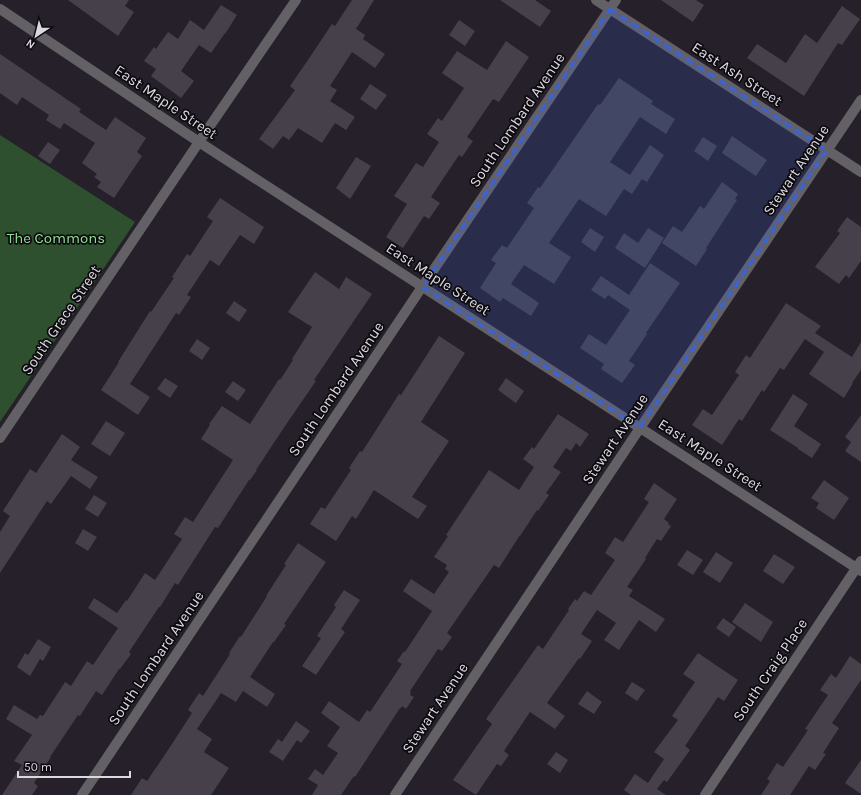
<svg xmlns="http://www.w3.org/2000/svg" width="861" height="795" viewBox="0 0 861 795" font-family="Karla,sans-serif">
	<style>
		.green { fill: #2e502f }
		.building { fill: #45404a }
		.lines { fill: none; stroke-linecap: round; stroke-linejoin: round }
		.street { stroke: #636166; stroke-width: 10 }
		.marked { fill: #3a63d9; fill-opacity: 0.2; stroke: #3a63d9; stroke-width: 3; stroke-dasharray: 8 5; stroke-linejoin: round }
		.labels { text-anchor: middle; stroke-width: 3.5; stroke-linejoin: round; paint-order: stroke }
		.street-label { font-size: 15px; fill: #dbd9df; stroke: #0d0b0f }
		.park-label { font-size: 15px; fill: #90e094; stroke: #0d0b0f }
	</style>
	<rect width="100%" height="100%" fill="#252029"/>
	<polygon class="green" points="0,135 135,222 0,422"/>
	<g class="building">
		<polygon points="68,0 129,0 125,6 134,12 118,36"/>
		<polygon points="352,0 374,0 356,29 365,35 363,39 385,54 375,68 352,52 330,86 337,90 330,101 355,117 346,130 335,123 322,143 298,128 289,140 283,136 273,149 259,139 295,90 290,86 308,60 332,24 335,26"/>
		<polygon points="500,0 535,0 551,11 540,27"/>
		<polygon points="661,0 696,0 704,5 693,22"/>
		<polygon points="221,5 237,15 225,34 225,33 211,53 199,45 181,71 194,81 181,98 151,76 156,69 144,61 154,47 156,49 168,32 178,39 190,20 204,30"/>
		<polygon points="842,6 860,19 842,45 838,43 804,96 747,58 757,44 786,63 805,34 817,43"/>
		<polygon points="459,20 475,31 465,46 449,35"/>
		<polygon points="506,41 529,57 499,102 493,99 467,137 473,141 462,157 459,155 431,197 440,203 429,219 424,216 403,248 386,237 407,204 394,196 416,163 423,167 439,142 427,134 438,118 442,121 464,88 442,73 457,51 487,70"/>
		<polygon points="0,54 81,109 79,112 106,130 115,117 146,138 137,152 142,156 114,198 97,187 101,182 94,177 97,174 82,163 95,143 64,123 60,129 46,120 49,115 22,97 17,105 0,93"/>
		<polygon points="619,78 653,101 651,104 675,119 666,134 640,117 610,162 630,175 650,145 664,155 647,182 642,179 632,194 624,189 606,216 579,199 549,243 571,257 554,284 524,265 511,284 539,303 531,316 503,298 500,302 480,288 496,263 491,260 502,245 507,248 534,208 527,203 538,187 540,188 598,104 600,105"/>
		<polygon points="370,84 387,95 376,110 360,99"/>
		<polygon points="732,136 767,160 756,176 722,153"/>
		<polygon points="703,137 717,146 708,161 694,151"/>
		<polygon points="48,142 60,150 50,164 38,156"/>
		<polygon points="356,157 371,166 350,199 336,188"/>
		<polygon points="722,182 738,194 735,199 737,200 706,248 707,249 696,266 662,243 673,226 682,232 700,206 704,209"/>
		<polygon points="220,198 264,227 254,244 240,235 219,266 210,260 187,295 191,297 179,315 176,313 130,384 150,397 138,415 101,390 119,362 118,362 150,311 151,312 174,278 172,277 187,254 190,256 213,221 207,217"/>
		<polygon points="847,217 861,227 861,261 849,278 846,275 839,284 815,267 840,233 837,231"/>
		<polygon points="590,228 604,237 595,252 581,242"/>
		<polygon points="648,228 664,238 645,268 615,248 624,233 638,243"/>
		<polygon points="650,263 680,283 646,333 647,334 629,361 635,365 622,383 601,369 604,364 580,348 589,334 606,345 630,310 608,295 605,299 591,290 601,276 629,295"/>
		<polygon points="315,272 339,289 346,277 372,294 314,380 316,381 285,426 256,470 257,470 250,480 249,480 218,528 215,527 178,585 175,583 160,607 159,607 129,652 131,654 120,669 119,669 102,695 96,691 80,716 78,715 50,757 51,757 34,783 38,786 32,795 2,795 22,765 14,761 32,735 6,719 14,705 37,719 40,715 43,716 65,682 71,686 87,661 93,665 118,628 88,608 94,598 117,613 126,600 127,601 145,573 155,580 182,539 174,534 185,517 193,522 233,460 201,439 210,425 209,424 222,406 250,424 279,379 280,380 293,360 292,359 312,327 288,312"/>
		<polygon points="234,301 247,310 239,322 226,313"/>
		<polygon points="786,303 821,326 815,333 852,357 861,342 861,370 852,383 853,383 844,398 809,374 824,352 805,339 784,370 780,368 764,392 762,390 742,421 739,419 722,445 692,425 703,409 712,415 739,375 735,372 746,355 750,358"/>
		<polygon points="439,336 465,353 421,422 449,441 412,497 427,506 418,519 374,490 356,519 352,516 336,541 310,524 321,507 325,509 351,470 349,468 360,451 362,452 399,394 401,395"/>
		<polygon points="197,339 210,348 202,360 189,351"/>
		<polygon points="165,378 178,386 170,398 157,389"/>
		<polygon points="506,378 524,391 516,403 498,390"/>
		<polygon points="233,381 246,390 238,401 225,392"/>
		<polygon points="793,394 808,404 794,426 821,444 812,458 798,449 798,448 770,430"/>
		<polygon points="558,414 589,434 580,447 576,443 571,451 566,448 553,467 561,472 546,493 549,495 538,511 537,510 520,536 520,535 499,568 494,565 476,591 447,633 452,637 442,651 438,649 410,691 411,692 410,695 414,697 406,709 402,706 401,708 400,708 355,777 354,776 341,795 312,795 318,785 308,779 315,769 323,775 338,753 327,746 340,727 321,713 329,701 359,722 367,710 370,712 402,664 397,661 404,651 405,652 432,611 403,591 411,579 434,594 449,572 445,569 447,565 434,557 448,536 446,535 489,470 519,490 534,467 523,459 532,447 534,449"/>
		<polygon points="861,415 861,462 845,451 851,442 845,437"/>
		<polygon points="106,421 125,433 110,456 91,444"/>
		<polygon points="62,434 80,447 71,460 98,477 90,489 71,476 51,504 47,501 0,573 0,532 10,516 3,511 30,469 36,473"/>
		<polygon points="824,480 849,498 834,520 816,508 819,503 811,498"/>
		<polygon points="654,483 677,499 664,519 669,523 668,524 671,526 661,541 657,539 645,558 646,559 627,587 633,590 629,596 665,619 656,632 639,620 619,650 604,640 616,623 597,610 581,634 592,641 580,659 579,658 547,703 565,716 555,729 530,712 504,751 509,755 501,766 497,764 476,795 453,780 492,724 486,719 538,645 543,649 569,610 568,609 575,599 577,601 584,591 591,595 615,560 605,553 615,537 623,542 649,502 644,499"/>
		<polygon points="94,495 107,503 98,517 85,509"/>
		<polygon points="83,529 97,537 88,551 75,543"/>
		<polygon points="298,543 326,562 284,624 286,625 274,642 273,642 250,677 275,694 267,707 243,691 236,702 221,693 197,729 212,739 204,752 229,768 211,795 131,795 142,778 147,781 168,750 192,713 188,710 199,693 203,696 230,654 229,653 240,636 241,637 267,596 266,596 286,565 284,564"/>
		<polygon points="687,550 703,560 693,575 677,565"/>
		<polygon points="716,552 733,563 720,583 703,572"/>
		<polygon points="774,554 795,567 783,584 763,571"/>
		<polygon points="344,590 360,600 341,629 345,632 316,675 302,666 321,638 317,636 336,607 334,605"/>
		<polygon points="745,603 773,622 761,642 732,622"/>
		<polygon points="723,618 736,627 729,637 716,628"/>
		<polygon points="38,639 51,647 43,661 40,659 30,676 17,667 25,653 28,655"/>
		<polygon points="698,653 738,680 724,701 718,697 685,746 690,750 667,782 664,780 657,789 666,795 631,795 624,790 635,774 648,783 664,759 654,752 678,720 672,716 695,682 683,674"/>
		<polygon points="850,656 861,664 861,680 832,723 839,728 823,753 826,754 815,770 809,766 790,795 761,795 770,781 767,779 777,763 783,767 808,730 805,729 828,695 820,690 831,674 836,678"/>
		<polygon points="632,682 645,690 637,701 625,693"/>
		<polygon points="587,691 602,702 594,714 578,704"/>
		<polygon points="296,721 310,731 301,743 297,740 283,761 269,752 278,739 282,742"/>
		<polygon points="556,752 568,760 560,773 547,764"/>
		<polygon points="861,760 861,794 845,783"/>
	</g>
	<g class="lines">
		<g class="street">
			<polyline points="596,0 861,172"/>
			<polyline points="0,9 199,142 861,571"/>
			<polyline points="0,438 199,142 296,0"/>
			<polyline points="82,795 422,287 616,0"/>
			<polyline points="395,795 640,428 861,100"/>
			<polyline points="705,795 861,561"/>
		</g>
	</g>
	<path class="marked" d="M610 9 827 150 640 428 422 287Z"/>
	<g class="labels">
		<g class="street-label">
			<text transform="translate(737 74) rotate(33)" y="5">East Ash Street</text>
			<text transform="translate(166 102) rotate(34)" y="5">East Maple Street</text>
			<text transform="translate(517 120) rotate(-56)" y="5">South Lombard Avenue</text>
			<text transform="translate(796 170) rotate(-56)" y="5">Stewart Avenue</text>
			<text transform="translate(438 279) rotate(33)" y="5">East Maple Street</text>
			<text transform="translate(61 320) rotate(-56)" y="5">South Grace Street</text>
			<text transform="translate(336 389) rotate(-56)" y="5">South Lombard Avenue</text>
			<text transform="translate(615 439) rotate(-56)" y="5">Stewart Avenue</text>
			<text transform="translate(710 455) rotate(33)" y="5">East Maple Street</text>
			<text transform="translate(156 658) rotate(-56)" y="5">South Lombard Avenue</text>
			<text transform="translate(770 670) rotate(-56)" y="5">South Craig Place</text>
			<text transform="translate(435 708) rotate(-56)" y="5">Stewart Avenue</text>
		</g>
		<g class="park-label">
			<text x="56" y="243">The Commons</text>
		</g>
	</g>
	<g transform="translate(36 36) rotate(215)" stroke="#0d0b0f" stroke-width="3" paint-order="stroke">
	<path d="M0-3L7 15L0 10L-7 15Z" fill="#dbd9df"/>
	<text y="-6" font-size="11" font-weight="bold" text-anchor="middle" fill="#dbd9df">N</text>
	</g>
	<path d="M18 771v6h112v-6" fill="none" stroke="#dbd9df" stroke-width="2"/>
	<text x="24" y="771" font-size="12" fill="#dbd9df" stroke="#0d0b0f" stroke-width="3" paint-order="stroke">50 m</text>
</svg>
